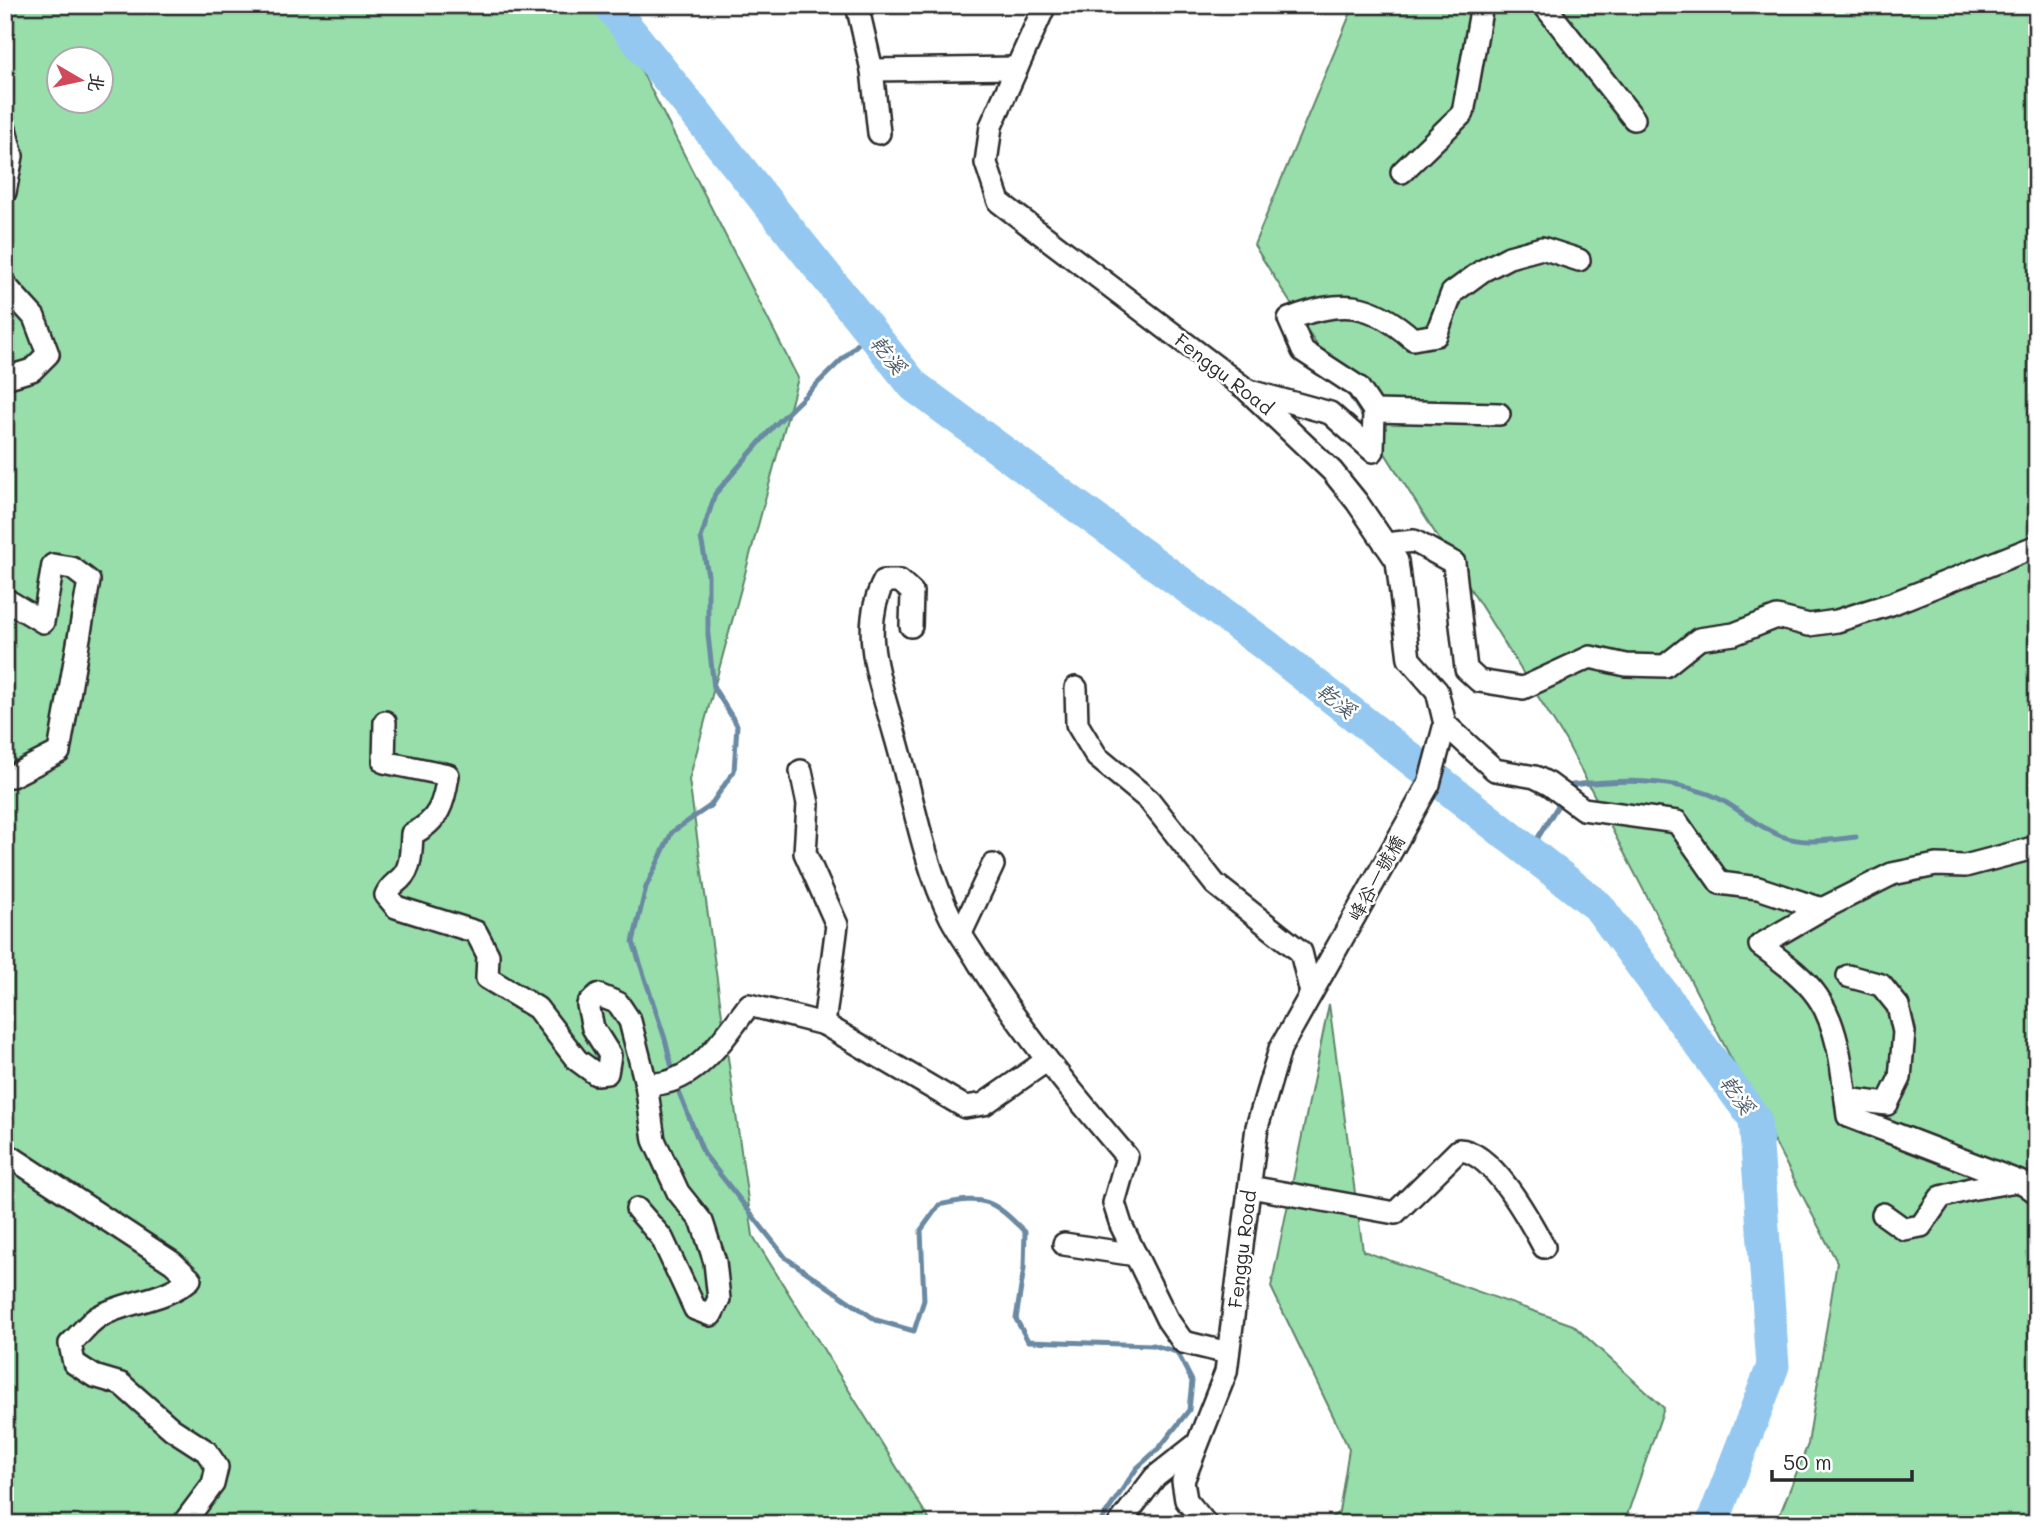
<svg xmlns="http://www.w3.org/2000/svg" width="2042" height="1529" viewBox="0 0 2042 1529" font-family="Mali,'LXGW WenKai TC',sans-serif">
	<style>
		.green { fill: #97deab; stroke: #61846b; stroke-width: 2; fill-rule: evenodd }
		.lines { fill: none; stroke-linecap: round; stroke-linejoin: round }
		.stream { stroke: #6a89a2; stroke-width: 5 }
		.river { stroke: #94c8f1; stroke-width: 33 }
		.minor-casing { stroke: #2b2b2b; stroke-width: 26 }
		.minor { stroke: #fff; stroke-width: 21 }
		.labels { text-anchor: middle; stroke-width: 5; stroke-linejoin: round; paint-order: stroke }
		.street-label { font-size: 19px; fill: #2b2b2b; stroke: #fff }
		.water-label { font-size: 21px; font-style: italic; fill: #4a5a66; stroke: #fff }
	</style>
	<rect width="100%" height="100%" fill="#fff"/>
	<filter id="ink" filterUnits="userSpaceOnUse"><feTurbulence type="fractalNoise" baseFrequency=".0143" numOctaves="2"/><feDisplacementMap in="SourceGraphic" scale="14" xChannelSelector="R" yChannelSelector="G"/><feConvolveMatrix kernelMatrix="1 2 1 2 8 2 1 2 1" color-interpolation-filters="sRGB"/></filter>
	<g filter="url(#ink)">
		<g class="green">
			<path d="M5 5H608L798 378 689 780 753 1236 932 1524H5ZM60 60H102V102H60Z"/>
			<polygon points="1354,5 2037,5 2037,1524 1776,1524 1808,1444 1837,1262 1566,741 1254,245"/>
			<polygon points="1329,1004 1363,1251 1573,1325 1664,1408 1624,1524 1322,1524 1339,1512 1349,1449 1271,1287"/>
		</g>
		<g class="lines">
			<g class="stream">
				<path d="M1568 791 1572 785C1617 780 1662 778 1706 793 1733 802 1754 826 1781 836 1806 845 1830 840 1856 837"/>
				<polyline points="1529,852 1562,799"/>
				<polyline points="674,1076 665,1039 633,942 646,887 672,832 710,806 734,771 737,725 714,688 708,635 708,575 701,538 715,494 773,427 870,332"/>
				<path d="M676 1085 704 1154 786 1258 876 1320 914 1331 924 1300 921 1230 939 1205C985 1195 992 1199 1025 1232L1024 1268 1016 1319 1028 1341 1153 1345 1177 1352 1192 1381 1189 1410 1160 1447 1137 1468 1099 1524"/>
			</g>
			<polyline class="river" points="609,5 914,386 1264,644 1598,906 1755,1119 1773,1366 1712,1524"/>
			<g class="minor-casing">
				<g id="minor">
					<polyline points="857,5 872,70 1017,68"/>
					<polyline points="1045,5 991,126 986,163 999,202 1247,390 1332,471 1357,502 1397,561 1409,659 1437,691 1445,724 1429,784 1280,1049 1257,1127 1226,1372 1183,1481 1186,1500 1206,1524"/>
					<polyline points="1544,5 1634,119"/>
					<polyline points="872,70 879,133"/>
					<polyline points="5,129 12,156 5,192"/>
					<polyline points="1402,172 1463,113 1482,5"/>
					<polyline points="5,285 34,317 48,354 32,370 5,378"/>
					<path d="M1253 392 1330 413 1373 451 1374 411 1358 387 1303 351 1289 319C1342 299 1370 301 1413 339L1436 335 1452 293 1482 271 1509 257 1542 248 1579 260"/>
					<polyline points="1374,411 1499,414"/>
					<polyline points="1385,544 1414,541 1454,563 1466,669 1479,681 1523,688 1590,657 1626,665 1665,666 1699,639 1734,634 1777,617 1809,625 1837,621 1891,604 2037,546"/>
					<polyline points="5,599 43,622 53,565 72,568 89,581 59,752 12,776 5,776"/>
					<path d="M911 626 912 592 900 581H884C858 631 881 684 895 735 913 796 922 860 951 918 959 933 970 948 979 963 1023 1033 1074 1095 1127 1157L1114 1203 1121 1225 1167 1319 1183 1342 1228 1353"/>
					<polyline points="1076,688 1077,724 1097,757 1149,800 1215,884 1301,952 1311,993"/>
					<path d="M385 722 384 762 448 775C444 803 439 821 412 834 411 848 412 868 401 878 394 885 390 886 386 895L396 907 476 932 488 955 487 978 537 1008 577 1060 596 1074 607 1073 610 1055 593 1028 588 1005 598 995 618 1003 630 1021 646 1084C693 1088 724 1038 749 1005L824 1024 965 1107 984 1104 1046 1061"/>
					<path d="M1445 724 1495 770 1535 777 1549 784 1583 809 1677 822 1720 883 1758 888 1822 909 1760 945C1780 960 1802 975 1817 996 1840 1028 1843 1078 1848 1116L2025 1184 2037 1193"/>
					<polyline points="801,771 808,804 805,853 837,925 824,1024"/>
					<polyline points="1822,909 1892,874 1936,865 1965,866 2037,847"/>
					<polyline points="961,933 993,865"/>
					<polyline points="1846,1099 1887,1104 1900,1078 1904,1032 1898,1006 1881,985 1848,976"/>
					<path d="M5 1153 173 1263 190 1279C163 1302 128 1300 98 1317 88 1323 79 1336 70 1344L74 1363 94 1376 121 1384 172 1429 206 1451 217 1467 213 1484 183 1524"/>
					<path d="M1250 1187 1395 1213 1459 1150C1492 1151 1529 1219 1544 1247"/>
					<polyline points="637,1209 662,1238 695,1309 711,1315 719,1299 715,1262 702,1222 678,1192 654,1140 646,1084"/>
					<polyline points="1883,1214 1904,1229 1921,1226 1941,1197 1970,1189 2017,1181"/>
					<polyline points="1064,1244 1136,1255"/>
					<polyline points="1119,1524 1155,1477 1197,1444"/>
				</g>
			</g>
			<use href="#minor" class="minor"/>
		</g>
	</g>
	<g class="labels">
		<g class="street-label">
			<text transform="translate(1224 374) rotate(38)" y="7">Fenggu Road</text>
			<text transform="translate(1376 878) rotate(-61)" y="7">峰谷一號橋</text>
			<text transform="translate(1242 1249) rotate(-83)" y="7">Fenggu Road</text>
		</g>
		<g class="water-label">
			<text transform="translate(888 355) rotate(51)" y="7">乾溪</text>
			<text transform="translate(1336 701) rotate(38)" y="7">乾溪</text>
			<text transform="translate(1737 1095) rotate(54)" y="7">乾溪</text>
		</g>
	</g>
	<rect width="2042" height="1529" fill="none" stroke="#fff" stroke-width="28"/>
	<rect x="14" y="14" width="2014" height="1501" fill="none" stroke="#2b2b2b" stroke-width="2.5" filter="url(#ink)"/>
	<g transform="translate(80 80) rotate(99)"><circle r="33" fill="#ffffff" stroke="#aaaaaa" stroke-width="2"/>
	<path d="M0-5L12 26L0 18L-12 26Z" fill="#d1495b"/>
	<text y="-10" font-size="19" font-weight="bold" text-anchor="middle" fill="#2b2b2b">北</text>
	</g>
	<path d="M1772 1470v10h140v-10" fill="none" stroke="#2b2b2b" stroke-width="3.5"/>
	<text x="1783" y="1470" font-size="21" fill="#2b2b2b" stroke="#ffffff" stroke-width="5" paint-order="stroke">50 m</text>
</svg>
